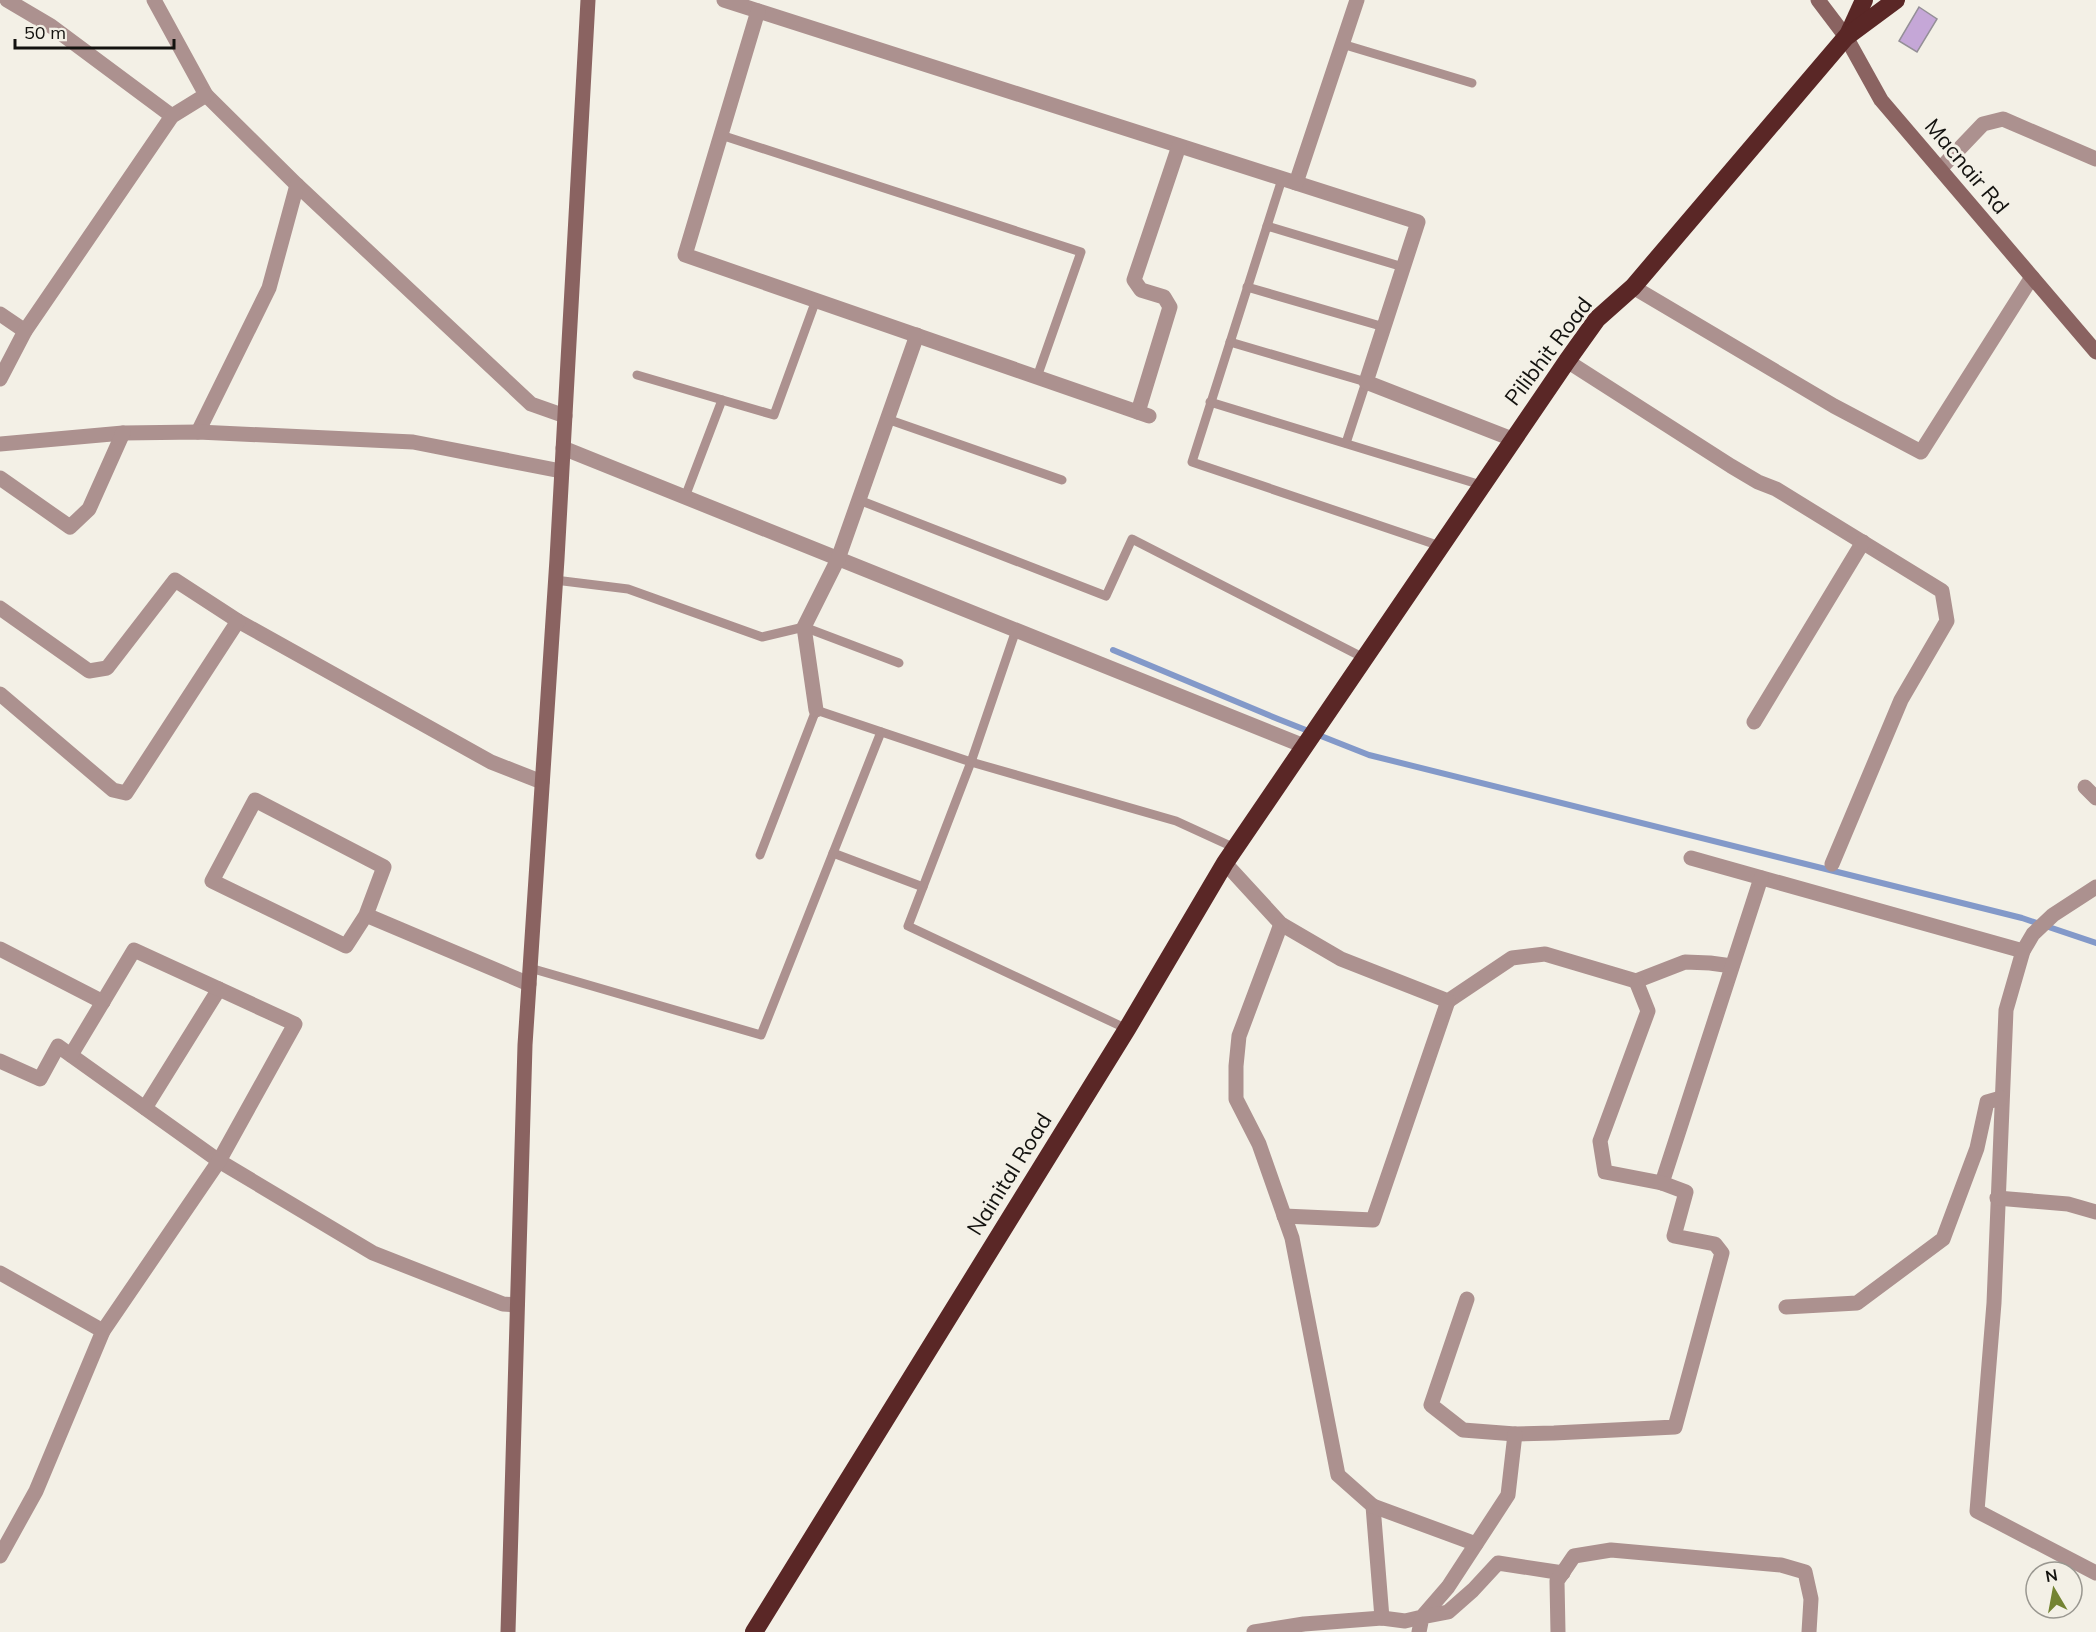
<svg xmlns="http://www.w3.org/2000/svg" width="2096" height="1632" viewBox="0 0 2096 1632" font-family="Mulish,sans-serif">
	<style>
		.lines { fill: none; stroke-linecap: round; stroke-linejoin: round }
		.stream { stroke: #8399c9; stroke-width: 6 }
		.building { fill: #c5a7d7; stroke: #948f97; stroke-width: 1.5 }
		.lane { stroke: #ac918f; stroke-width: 9 }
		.street { stroke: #ac918f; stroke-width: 15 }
		.secondary { stroke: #8a6361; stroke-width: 15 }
		.highway { stroke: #5a2726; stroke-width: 18 }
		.labels { text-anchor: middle; stroke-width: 6; stroke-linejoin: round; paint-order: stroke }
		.street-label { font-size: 22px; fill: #13120f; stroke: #f3f0e6 }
	</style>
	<rect width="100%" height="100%" fill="#f3f0e6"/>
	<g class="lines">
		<polyline class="stream" points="1113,650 1278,719 1369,755 2022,918 2096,943"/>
	</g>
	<polygon class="building" points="1919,7 1937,19 1917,52 1899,41"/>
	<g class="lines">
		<g class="lane">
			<polyline points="1342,44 1472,83"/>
			<polyline points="721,135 1081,252 1037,377"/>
			<polyline points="1282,179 1192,462 1440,546"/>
			<polyline points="1267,226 1403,267"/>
			<polyline points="1247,287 1384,327"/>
			<polyline points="1230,342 1366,382 1346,443"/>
			<polyline points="637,375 774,415 816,300"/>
			<polyline points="1210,402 1481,485"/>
			<polyline points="887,419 1062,480"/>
			<polyline points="685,497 722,400"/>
			<polyline points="859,500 1106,596 1132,539 1364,658"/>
			<polyline points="555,580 628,589 762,637 804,627 899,663"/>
			<polyline points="1016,630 971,762 908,926 1127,1029"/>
			<polyline points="833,853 923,887"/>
			<polyline points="760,855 816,710 971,762 1176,821 1235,848"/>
			<polyline points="530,968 761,1035 881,732"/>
		</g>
		<g class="street">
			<polyline points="7,0 51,26 172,116"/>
			<polyline points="154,0 206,95 297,185 531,404 565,416"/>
			<polyline points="724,0 1418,222 1366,382 1512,439"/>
			<polyline points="758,11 685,255 1149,416"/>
			<polyline points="1940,169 1983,124 2003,119 2096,159"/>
			<polyline points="1296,183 1357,0"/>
			<polyline points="1633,287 1834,406 1921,452 2032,277"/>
			<polyline points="0,314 25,331"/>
			<polyline points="1567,361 1731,466 1758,482 1776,489 1942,591 1947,621 1901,700 1832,864"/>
			<polyline points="0,379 25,331 172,116 206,95"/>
			<polyline points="1138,412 1170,307 1164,297 1141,290 1134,280 1179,146"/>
			<polyline points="198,432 269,288 297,185"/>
			<polyline points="0,444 123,433 198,432 413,442 561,471"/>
			<polyline points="563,448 1304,746"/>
			<polyline points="0,478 70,527 89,509 123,433"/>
			<polyline points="0,608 89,671 107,668 175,580 238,621 491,762 542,782"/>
			<polyline points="0,694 113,790 126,793 238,621"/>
			<polyline points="816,710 804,627 838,559 917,335"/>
			<polyline points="1754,722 1863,542"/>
			<polyline points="2085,787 2096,798"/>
			<polyline points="1691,858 2023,951"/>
			<polyline points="1225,863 1281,924 1341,959 1448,1001 1512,958 1545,954 1636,981 1685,962 1710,963 1732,966"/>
			<polyline points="2096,887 2053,915 2033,934 2023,951 2006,1010 1994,1303 1977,1511 2096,1573"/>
			<polyline points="366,915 384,867 255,800 212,881 346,946 366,915 529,984"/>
			<polyline points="1281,924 1239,1036 1236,1066 1236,1099 1259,1144 1292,1238 1338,1475 1373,1506 1382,1618"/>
			<polyline points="0,949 103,1002"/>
			<polyline points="0,1061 40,1079 58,1046 219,1161 373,1253 503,1304 517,1305"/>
			<polyline points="145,1108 219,989"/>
			<polyline points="1662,1183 1761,878"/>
			<polyline points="1997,1198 2068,1204 2096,1212"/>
			<polyline points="1284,1216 1373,1220 1448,1001"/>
			<polyline points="0,1273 103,1331"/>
			<polyline points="1467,1299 1431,1405 1463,1430 1515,1434 1554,1433 1675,1427 1722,1253 1715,1244 1674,1236 1686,1192 1662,1183 1605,1172 1600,1141 1648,1011 1636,981"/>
			<polyline points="1786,1307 1857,1303 1943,1239 1977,1148 1987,1102 2001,1098"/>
			<polyline points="1373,1506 1476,1544"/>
			<polyline points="0,1556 36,1491 103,1331 219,1161 295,1024 134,950 71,1055"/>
			<polyline points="1254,1632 1304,1624 1382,1618 1405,1621 1422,1617 1448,1587 1508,1495 1515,1434"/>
			<polyline points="1419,1632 1422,1617 1448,1612 1473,1590 1498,1563 1563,1573"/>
			<polyline points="1558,1632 1557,1581 1574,1556 1611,1550 1781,1565 1805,1572 1811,1599 1809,1632"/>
		</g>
		<g class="secondary">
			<polyline points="1818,0 1846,37 1881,100 2096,352"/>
			<polyline points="508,1632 525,1045 557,559 588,0"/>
		</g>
		<g class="highway">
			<polyline points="1849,33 1864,0"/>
			<polyline points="754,1632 1127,1029 1225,863 1567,361 1597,319 1633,287 1846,37 1896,0"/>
		</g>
	</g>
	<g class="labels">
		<g class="street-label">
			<text transform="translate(1967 166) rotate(50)" y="8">Macnair Rd</text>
			<text transform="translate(1548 351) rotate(-53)" y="8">Pilibhit Road</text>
			<text transform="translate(1009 1174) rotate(-58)" y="8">Nainital Road</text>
		</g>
	</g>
	<g transform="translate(2054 1590) rotate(350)"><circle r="28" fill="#f3f0e6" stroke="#999790" stroke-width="1.5"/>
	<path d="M0-4.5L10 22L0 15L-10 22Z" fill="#738332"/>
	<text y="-9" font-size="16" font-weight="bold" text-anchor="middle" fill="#13120f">N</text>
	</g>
	<path d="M15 39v9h159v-9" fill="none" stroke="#13120f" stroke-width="3"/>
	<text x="24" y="39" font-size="18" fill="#13120f" stroke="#f3f0e6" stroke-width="4.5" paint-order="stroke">50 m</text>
</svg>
